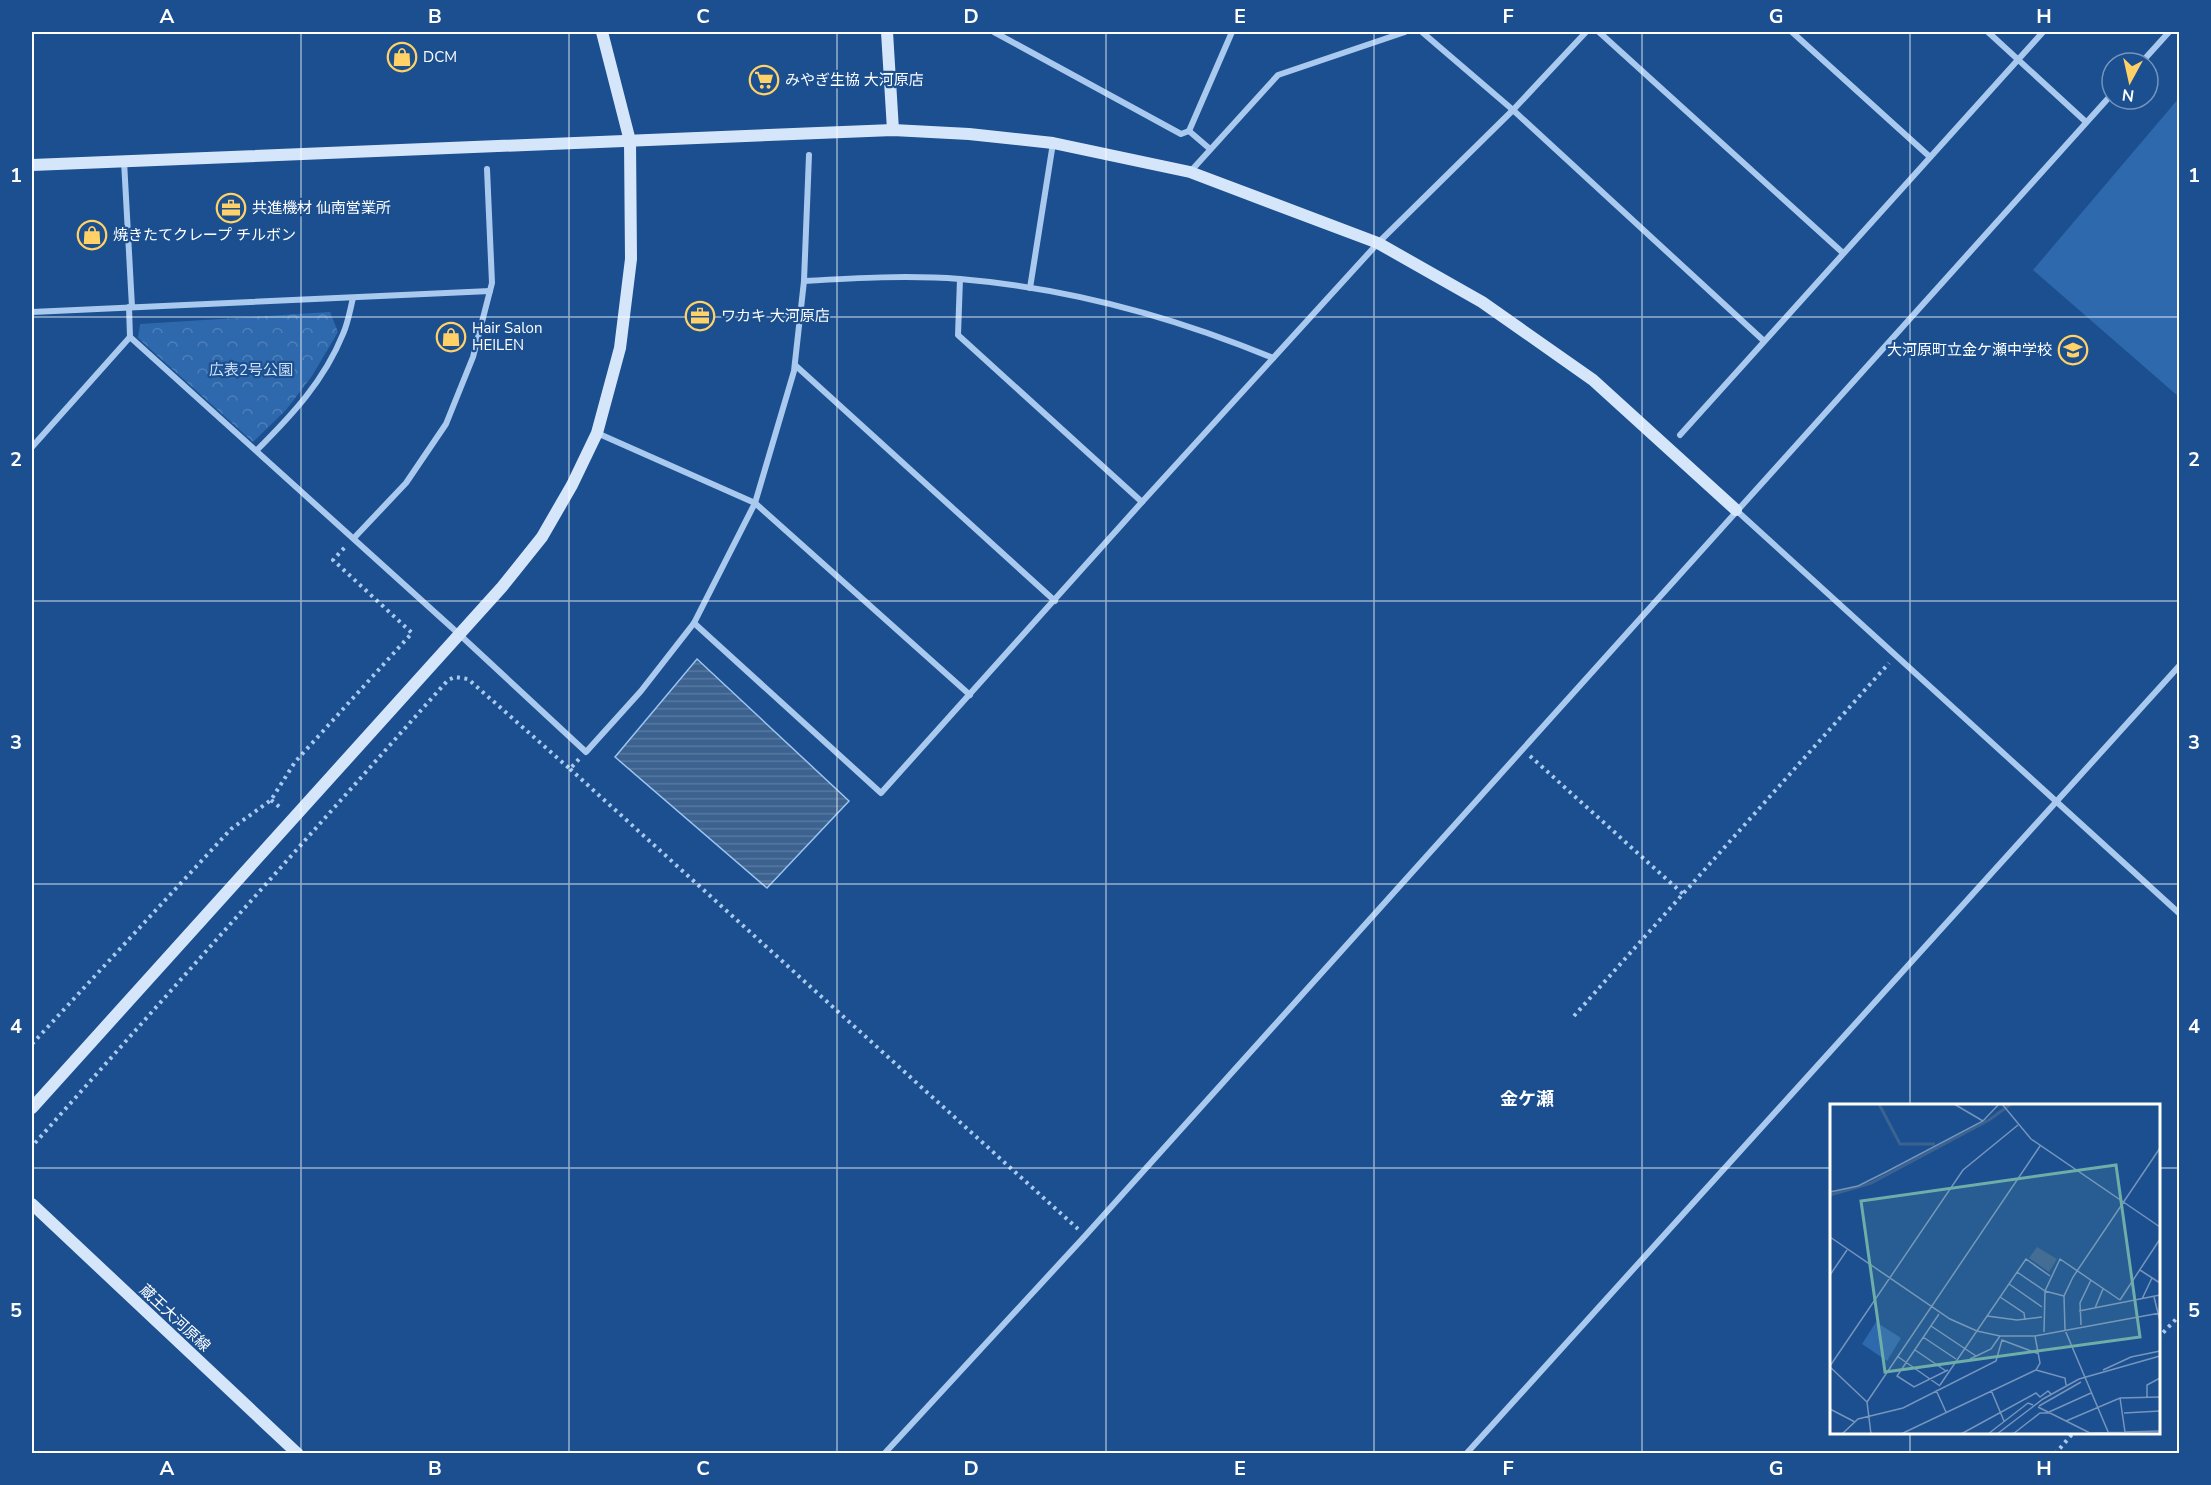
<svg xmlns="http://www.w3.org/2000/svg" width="2211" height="1485" viewBox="0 0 2211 1485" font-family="'Nunito Sans','Noto Sans JP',sans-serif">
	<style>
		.forest { fill: url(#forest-crowns) }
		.pitch { fill: #2e69ad }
		.water { fill: url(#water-rules); stroke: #9cc4f0; stroke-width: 1.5 }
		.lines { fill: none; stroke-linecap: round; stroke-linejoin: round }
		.path { stroke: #a9c9ee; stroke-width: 4; stroke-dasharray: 3 4.5; stroke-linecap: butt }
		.street { stroke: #a9c9ee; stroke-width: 6 }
		.secondary { stroke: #d6e6fa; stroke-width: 12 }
		.grid { fill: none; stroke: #fff; stroke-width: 1.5; stroke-opacity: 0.55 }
		.labels { text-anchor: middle; stroke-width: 4.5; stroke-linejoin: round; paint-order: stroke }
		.poi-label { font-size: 15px; fill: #fff; stroke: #1b4f8f; text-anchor: start }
		.park-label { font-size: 15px; fill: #cfe3fa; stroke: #1b4f8f }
		.street-label { font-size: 15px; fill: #fff; stroke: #1b4f8f }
		.quarter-label { font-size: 18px; font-weight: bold; fill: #fff; stroke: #1b4f8f }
		.inset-river { fill: none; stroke: #3c6290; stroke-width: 3 }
		.inset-road { fill: none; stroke: #7695bc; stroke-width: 1.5 }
		.view { fill: #6fada8; fill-opacity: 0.15; stroke: #6fada8; stroke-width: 3 }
		.inset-edge { fill: none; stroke: #fff; stroke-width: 3 }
		.neatline { fill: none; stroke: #fff; stroke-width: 2 }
		.grid-label { font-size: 20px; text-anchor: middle; font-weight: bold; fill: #fff }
	</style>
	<defs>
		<pattern id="forest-crowns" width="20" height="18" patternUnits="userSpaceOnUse" patternTransform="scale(1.5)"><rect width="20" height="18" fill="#2e69ad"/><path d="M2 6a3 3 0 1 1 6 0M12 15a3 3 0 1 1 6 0" fill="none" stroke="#4d80b9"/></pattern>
		<pattern id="water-rules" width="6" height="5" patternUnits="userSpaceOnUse" patternTransform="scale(1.5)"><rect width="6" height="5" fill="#3c6290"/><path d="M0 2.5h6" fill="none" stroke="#597aa1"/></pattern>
	</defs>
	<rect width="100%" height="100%" fill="#1b4f8f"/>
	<polygon class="forest" points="330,312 338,332 312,376 286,410 253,442 138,338 140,324"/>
	<polygon class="pitch" points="2179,98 2180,98 2179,397 2033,270"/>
	<polygon class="water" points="697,659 849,801 767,888 615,757"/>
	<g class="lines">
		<g class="path">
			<polyline points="1530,756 1683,894"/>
			<polyline points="570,769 1078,1229"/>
			<polyline points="271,800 282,809"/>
			<polyline points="1574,1016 1889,663"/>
			<polyline points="32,1044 231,829 271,800 295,762 412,633 333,560 347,545"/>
			<polyline points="35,1143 448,680 455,677 468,679 570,769 579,759"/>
			<polyline points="2158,1338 2180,1315"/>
			<polyline points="2055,1454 2074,1432"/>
		</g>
		<g class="street">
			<polyline points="994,32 1181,134 1189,131 1232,32"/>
			<polyline points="1422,32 1513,110 1764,341"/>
			<polyline points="1599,32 1843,253"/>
			<polyline points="1792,32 1930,157"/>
			<polyline points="1988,32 2086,122"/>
			<polyline points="2141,63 2169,32"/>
			<polyline points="1189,131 1210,149"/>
			<polyline points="124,161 132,307"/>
			<polyline points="1190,172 1278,75 1405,32"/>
			<polyline points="960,279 958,335 1142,502"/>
			<path d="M804 281C856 278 908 275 960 279 1067 288 1174 317 1273 358"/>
			<polyline points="1030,288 1053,143"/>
			<polyline points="32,312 490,291"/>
			<polyline points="130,337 460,635 586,752 641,691 694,623 755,503 794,371 804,281 809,155"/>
			<polyline points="795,365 1055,601"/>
			<polyline points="597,433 755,503 970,695"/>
			<polyline points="1680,435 2043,32"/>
			<polyline points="32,447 130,337 129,307"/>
			<path d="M257 450C292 415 324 381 343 334 348 323 350 310 353 298"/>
			<polyline points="1736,510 2180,914"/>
			<polyline points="354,538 406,483 446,424 473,357 492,283 487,169"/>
			<polyline points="694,623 881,793 1142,502 1378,243 1513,110 1586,32"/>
			<polyline points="884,1454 1085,1236 2112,94"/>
			<polyline points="1466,1454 2180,665"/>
		</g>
		<g class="secondary">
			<polyline points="887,32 893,130"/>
			<polyline points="32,165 893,130 969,134 1053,143 1190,172 1378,243 1482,302 1593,380 1736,510"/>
			<polyline points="32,1108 502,587 542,537 572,485 597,433 620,348 631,259 630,141 602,32"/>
			<polyline points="32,1204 298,1454"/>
		</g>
	</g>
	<path class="grid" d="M301 32V1454M569 32V1454M837 32V1454M1106 32V1454M1374 32V1454M1642 32V1454M1910 32V1106M32 317H2180M32 601H2180M32 884H2180M32 1168H1832M2158 1168H2180M1910 1432V1454"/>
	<defs>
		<g id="shop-ring" transform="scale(1.5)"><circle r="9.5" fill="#1b4f8f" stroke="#ffd166" stroke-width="1.5"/><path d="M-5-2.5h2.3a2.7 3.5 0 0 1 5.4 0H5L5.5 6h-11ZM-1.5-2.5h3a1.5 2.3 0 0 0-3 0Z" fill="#ffd166"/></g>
		<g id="supermarket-ring" transform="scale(1.5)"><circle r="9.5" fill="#1b4f8f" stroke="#ffd166" stroke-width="1.5"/><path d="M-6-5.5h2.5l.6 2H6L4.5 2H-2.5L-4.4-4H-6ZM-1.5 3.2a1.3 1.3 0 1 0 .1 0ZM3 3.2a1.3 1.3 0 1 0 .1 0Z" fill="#ffd166"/></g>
		<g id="office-ring" transform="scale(1.5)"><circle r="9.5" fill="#1b4f8f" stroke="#ffd166" stroke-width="1.5"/><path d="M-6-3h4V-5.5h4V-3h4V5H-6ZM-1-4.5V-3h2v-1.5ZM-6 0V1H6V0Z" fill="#ffd166"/></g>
		<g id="school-ring" transform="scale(1.5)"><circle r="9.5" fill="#1b4f8f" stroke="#ffd166" stroke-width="1.5"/><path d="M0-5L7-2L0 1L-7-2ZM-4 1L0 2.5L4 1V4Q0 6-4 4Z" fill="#ffd166"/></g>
	</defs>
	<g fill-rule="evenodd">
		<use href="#shop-ring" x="402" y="57"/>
		<use href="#supermarket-ring" x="764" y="80"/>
		<use href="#office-ring" x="231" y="208"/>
		<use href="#shop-ring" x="92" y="235"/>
		<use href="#office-ring" x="700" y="316"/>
		<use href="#shop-ring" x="451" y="337"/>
		<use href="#school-ring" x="2073" y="350"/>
	</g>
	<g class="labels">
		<g class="poi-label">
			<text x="423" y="62">DCM</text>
			<text x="785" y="85">みやぎ生協 大河原店</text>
			<text x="252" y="213">共進機材 仙南営業所</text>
			<text x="113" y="240">焼きたてクレープ チルボン</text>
			<text x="721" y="321">ワカキ 大河原店</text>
			<text x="472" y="333">Hair Salon<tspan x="472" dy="17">HEILEN</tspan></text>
			<text x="2052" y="355" text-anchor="end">大河原町立金ケ瀬中学校</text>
		</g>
		<g class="park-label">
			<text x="251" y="375">広表2号公園</text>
		</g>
		<g class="street-label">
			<text transform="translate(175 1318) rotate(43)" y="5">蔵王大河原線</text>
		</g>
		<g class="quarter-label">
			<text x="1527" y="1105">金ケ瀬</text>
		</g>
	</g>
	<g transform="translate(1830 1104)">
		<rect width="330" height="330" fill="#1b4f8f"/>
		<path d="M46 218 71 234 57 257 32 240Z" fill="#2e69ad"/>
		<path d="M207 143 227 155 219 168 199 154Z" fill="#3c6290"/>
		<path class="inset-river" d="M49 0 70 40H105M0 91 41 79 159 16 181 0"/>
		<path class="inset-road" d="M124 0 153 17M172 0 201 35 330 123M0 88 28 82 56 68 153 17 169 0M0 133 120 215 147 227 170 232H205L330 209M310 166 330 179M187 168 215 187 234 192M0 171 17 146M179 180 212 203M170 193 194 209 195 216M324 193 330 217M312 195 322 174M290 196 330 135M265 204 273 185M249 207 330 191M109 210 67 272 84 283 118 266M157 212 187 216 212 213M251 221 250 199 261 176M101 222 146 252M214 228 215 187 230 155 290 196M93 233 126 255M85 246 116 267M67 252 110 282M140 255 161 245 170 232M0 262 133 66 188 21M0 263 37 298M206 266 235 274 236 281M273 266 301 253 330 247M110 281 196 155 220 172M106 286 116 308M161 286 174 317M317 293V281L330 274M290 294 295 328M209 302 251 278M208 303 260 329M0 305 25 318M219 308 261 289M294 309 330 307M236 317 290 294 330 293M260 329 330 327M12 330 28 315 73 304 166 257 172 236 209 250M41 330 37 298 210 42M71 330 206 266 210 259 205 232M131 330 206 289 210 293 218 287 221 290M158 330 198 299 203 301M167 330 213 295 249 275 330 252M183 330 210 309H220M279 330 235 226 234 192 243 173 330 44"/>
		<path class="view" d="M286 61 310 233 55 268 31 97Z"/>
		<rect width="330" height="330" class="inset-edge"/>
	</g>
	<rect width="2211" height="1485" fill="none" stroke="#1b4f8f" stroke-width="66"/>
	<g transform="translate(2130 81) rotate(188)"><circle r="28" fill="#1b4f8f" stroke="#7695bc" stroke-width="1.5"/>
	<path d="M0-4.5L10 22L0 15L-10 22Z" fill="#ffd166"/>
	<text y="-9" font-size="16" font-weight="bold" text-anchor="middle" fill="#ffffff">N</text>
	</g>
	<rect x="33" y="33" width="2145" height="1419" class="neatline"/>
	<g class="grid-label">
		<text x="167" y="23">A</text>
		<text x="435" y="23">B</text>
		<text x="703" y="23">C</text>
		<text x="971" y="23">D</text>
		<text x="1240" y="23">E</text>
		<text x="1508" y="23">F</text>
		<text x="1776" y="23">G</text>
		<text x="2044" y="23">H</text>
		<text x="16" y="182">1</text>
		<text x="2194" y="182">1</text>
		<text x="16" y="466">2</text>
		<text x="2194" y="466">2</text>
		<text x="16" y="749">3</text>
		<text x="2194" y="749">3</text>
		<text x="16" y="1033">4</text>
		<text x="2194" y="1033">4</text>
		<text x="16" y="1317">5</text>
		<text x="2194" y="1317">5</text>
		<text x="167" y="1475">A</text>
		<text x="435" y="1475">B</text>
		<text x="703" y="1475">C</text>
		<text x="971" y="1475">D</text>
		<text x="1240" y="1475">E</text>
		<text x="1508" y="1475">F</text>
		<text x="1776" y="1475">G</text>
		<text x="2044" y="1475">H</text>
	</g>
</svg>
